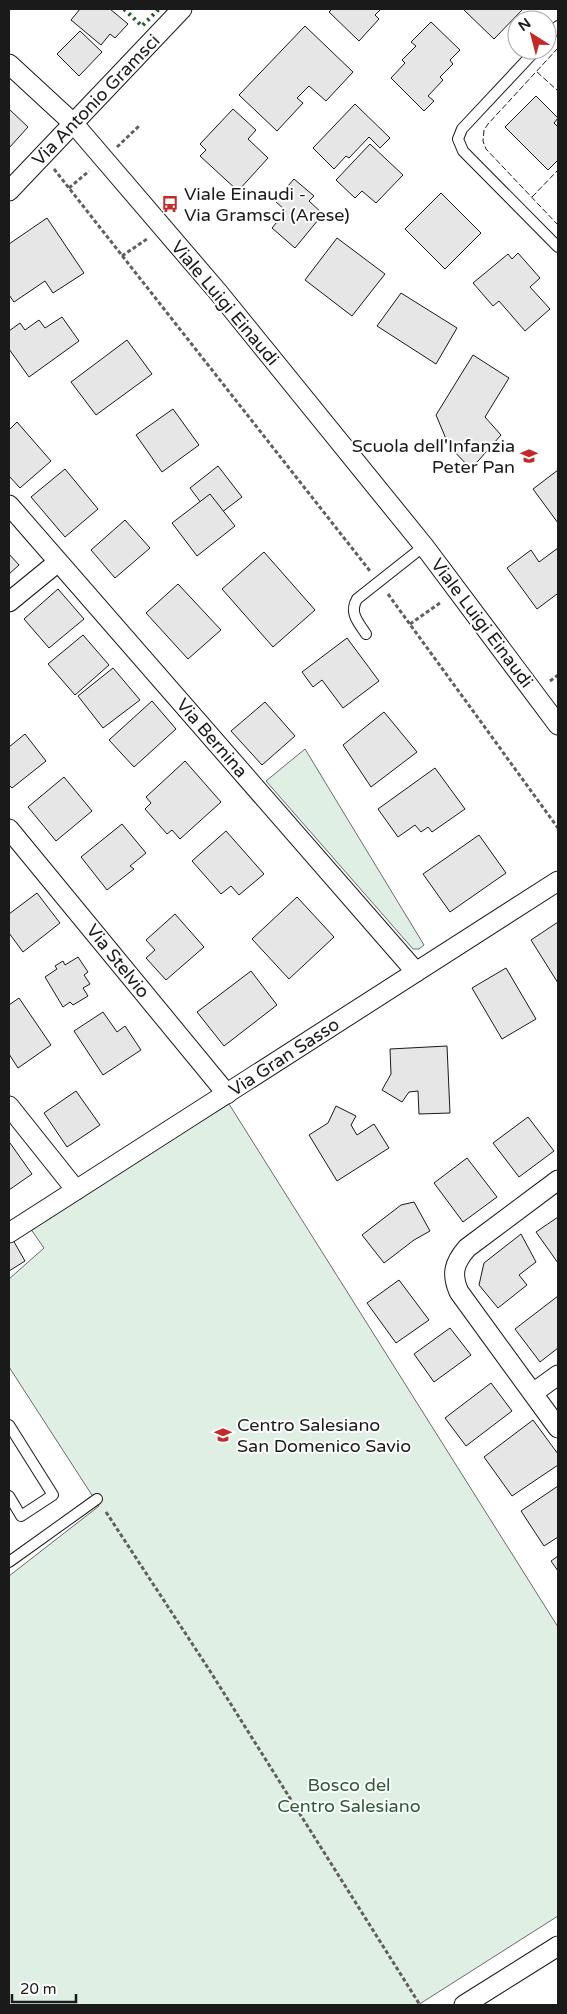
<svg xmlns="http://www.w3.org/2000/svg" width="567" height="2014" viewBox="0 0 567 2014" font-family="'Varela Round',sans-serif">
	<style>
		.green { fill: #e0efe3; stroke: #6a6a6a }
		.building { fill: #e6e6e6; stroke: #1a1a1a }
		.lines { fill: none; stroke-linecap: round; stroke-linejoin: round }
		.lane-casing { stroke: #1a1a1a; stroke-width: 12 }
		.street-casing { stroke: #1a1a1a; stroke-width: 21 }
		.path { stroke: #5f5f5f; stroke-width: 3; stroke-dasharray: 4 2.5; stroke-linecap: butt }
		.lane { stroke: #fff; stroke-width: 10 }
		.street { stroke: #fff; stroke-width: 19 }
		.hedge { stroke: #2b5a34; stroke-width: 4; stroke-dasharray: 2.5 4; stroke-linecap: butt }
		.fence { stroke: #1a1a1a; stroke-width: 1; stroke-dasharray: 6 2.5; stroke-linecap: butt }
		.labels { text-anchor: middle; stroke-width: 4; stroke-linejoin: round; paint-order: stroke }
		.street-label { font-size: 18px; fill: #1a1a1a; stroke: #fff }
		.poi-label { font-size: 18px; fill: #1a1a1a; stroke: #fff; text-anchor: start }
		.park-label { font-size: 18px; fill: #2b5a34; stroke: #fff }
	</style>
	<rect width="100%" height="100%" fill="#fff"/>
	<g class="green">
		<polygon points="305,749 424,945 419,949 413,949 266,781"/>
		<polygon points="229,1104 558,1627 558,1916 418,2005 9,2005 9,1576 99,1506 9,1367 9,1279 44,1248 30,1228"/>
	</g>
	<g class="building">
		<polygon points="80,9 110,9 128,24 115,38 110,34 101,45 71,20"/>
		<polygon points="332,9 381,9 375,15 379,19 359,41 329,12"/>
		<polygon points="463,9 523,9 494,39"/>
		<polygon points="431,22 460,50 450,60 453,64 440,77 443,80 428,96 434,101 424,111 391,78 405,63 402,60 416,46 411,42"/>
		<polygon points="305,26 353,72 326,101 309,86 297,98 303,103 277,131 239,95"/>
		<polygon points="80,31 102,52 79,76 57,54"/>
		<polygon points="536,96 558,118 554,123 558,127 558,160 548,170 505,127"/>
		<polygon points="355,104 390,138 380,148 369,137 349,158 346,156 334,169 313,148"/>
		<polygon points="9,109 28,127 9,148"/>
		<polygon points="233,109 256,130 248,139 268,158 238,191 200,156 206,150 200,144"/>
		<polygon points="370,144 403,175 376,203 362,191 355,198 336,180"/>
		<polygon points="294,179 314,196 309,201 323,214 295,248 272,228 286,211 275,201"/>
		<polygon points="441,193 481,233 445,269 405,229"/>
		<polygon points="47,218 84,273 53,293 45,281 14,302 9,295 9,244"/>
		<polygon points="337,238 385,274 352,316 305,280"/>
		<polygon points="518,253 540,278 530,287 550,309 525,331 499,301 493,306 473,283 508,254 512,259"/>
		<polygon points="401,293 457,328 436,364 377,326"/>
		<polygon points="62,317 79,341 29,377 9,349 9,331 20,323 25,330 39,320 45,328"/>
		<polygon points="127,340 152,374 96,415 71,382"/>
		<polygon points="473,355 509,378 485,417 501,435 471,469 449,446 436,415"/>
		<polygon points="173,409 199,445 162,472 136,435"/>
		<polygon points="17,422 51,461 20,488 9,476 9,430"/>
		<polygon points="218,466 242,497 213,519 190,488"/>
		<polygon points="65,469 98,509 65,537 31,497"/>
		<polygon points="558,470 558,523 533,489"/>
		<polygon points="210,494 235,526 197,556 172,523"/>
		<polygon points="125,520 150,548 115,578 91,550"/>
		<polygon points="558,548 558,596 557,594 537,609 507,568 531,550 539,562"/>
		<polygon points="264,552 315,610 273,647 222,589"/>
		<polygon points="9,554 19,565 9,574"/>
		<polygon points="178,584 221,630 188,659 146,613"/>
		<polygon points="58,589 84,619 49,648 24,619"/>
		<polygon points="83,635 109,665 75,695 48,664"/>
		<polygon points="347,638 379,681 343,708 322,680 313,687 302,672"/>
		<polygon points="113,668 140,700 103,728 78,696"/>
		<polygon points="152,701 176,729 134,767 109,740"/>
		<polygon points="265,702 295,736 262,765 231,731"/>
		<polygon points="384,712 417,752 371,787 343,745"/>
		<polygon points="25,734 46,761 12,788 9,785 9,747"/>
		<polygon points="185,761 221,802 180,839 172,830 167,834 145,809 151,803 146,797"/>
		<polygon points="435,768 465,809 432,832 428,827 421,832 415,825 398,837 378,809"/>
		<polygon points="64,777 92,811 56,841 28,807"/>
		<polygon points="122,824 146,853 130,866 134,869 107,890 81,857"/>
		<polygon points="226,831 264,874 239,895 231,886 221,894 192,861"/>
		<polygon points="479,835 506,873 450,912 423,874"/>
		<polygon points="37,893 60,923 23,952 9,933 9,914"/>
		<polygon points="297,897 334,937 289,979 252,939"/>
		<polygon points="175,914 204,947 166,980 146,958 155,950 146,940"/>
		<polygon points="558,922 558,983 531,940"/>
		<polygon points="78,957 88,972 84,975 90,984 83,988 88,996 73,1005 70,1002 63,1007 45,977 57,969 55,966 63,961 65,965"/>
		<polygon points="506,968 536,1019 502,1039 472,988"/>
		<polygon points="251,971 277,1005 224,1046 197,1012"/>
		<polygon points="19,998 51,1045 18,1068 9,1054 9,1005"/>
		<polygon points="103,1012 117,1032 125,1026 141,1050 103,1075 74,1031"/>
		<polygon points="447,1046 450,1113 419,1114 418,1091 409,1092 402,1102 382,1090 391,1074 390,1049"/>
		<polygon points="76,1091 100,1125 67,1147 44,1113"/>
		<polygon points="336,1106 356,1116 351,1125 357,1135 374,1124 389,1148 337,1181 309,1135 328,1123"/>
		<polygon points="528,1117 554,1151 519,1177 493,1143"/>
		<polygon points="10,1143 32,1174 9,1190 9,1144"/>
		<polygon points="467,1158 497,1197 463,1222 434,1183"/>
		<polygon points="414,1202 430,1231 414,1240 384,1263 362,1235 401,1205"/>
		<polygon points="558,1217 558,1263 536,1232"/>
		<polygon points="521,1234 536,1262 519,1275 527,1285 498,1308 479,1285 484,1263"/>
		<polygon points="13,1240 25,1261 9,1271 9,1242"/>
		<polygon points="399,1280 429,1320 396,1343 367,1303"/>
		<polygon points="558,1296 558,1348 540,1362 515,1329"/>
		<polygon points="450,1328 471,1355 434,1382 414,1354"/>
		<polygon points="491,1383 512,1411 466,1446 445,1418"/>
		<polygon points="533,1420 558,1454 558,1465 512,1496 484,1457"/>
		<polygon points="558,1486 558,1537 544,1546 521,1511"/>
		<polygon points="558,1556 558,1571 551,1561"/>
	</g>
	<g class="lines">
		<g class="lane-casing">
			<g id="lane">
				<polyline points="547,38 558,26"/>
				<polyline points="536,50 462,129 458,139 463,151 558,247"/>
				<path d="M366 634C358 622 349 613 357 599L424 546"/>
				<polyline points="9,1425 53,1495 21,1516 9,1496"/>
				<polyline points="9,1562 97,1499"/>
			</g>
		</g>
		<g class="street-casing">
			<g id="street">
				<polyline points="9,64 74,124 218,292 424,546 558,725"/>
				<polyline points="9,191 182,9"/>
				<polyline points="9,505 416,972"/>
				<polyline points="9,602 58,562"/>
				<polyline points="9,829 227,1094"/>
				<polyline points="9,1106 76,1190"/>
				<path d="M558 1180 467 1248C454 1263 451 1274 459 1292L558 1428"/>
				<polyline points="9,1233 558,881"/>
				<polyline points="533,1393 558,1375"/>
				<polyline points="464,2005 558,1946"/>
			</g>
		</g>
		<g class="path">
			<polyline points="117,147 139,126"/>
			<polyline points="54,169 370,571"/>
			<polyline points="69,188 89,171"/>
			<polyline points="122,256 147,239"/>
			<polyline points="388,594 558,828"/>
			<polyline points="410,624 440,603"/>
			<polyline points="550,681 558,675"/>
			<polyline points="106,1512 210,1671 420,2005"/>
		</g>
		<use href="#lane" class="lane"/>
		<use href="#street" class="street"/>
		<polyline class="hedge" points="124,9 142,26 159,9"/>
		<g class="fence">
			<polyline points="558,48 488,124 484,130 483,141 486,149 558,225"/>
			<polyline points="537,72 558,91"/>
			<polyline points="532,197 558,170"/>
		</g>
	</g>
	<defs>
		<g id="bus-bare" transform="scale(1.35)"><path d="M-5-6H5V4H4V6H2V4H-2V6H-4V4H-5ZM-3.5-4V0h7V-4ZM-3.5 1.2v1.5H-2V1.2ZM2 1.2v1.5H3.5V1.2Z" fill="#c62828" stroke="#fff" stroke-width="2.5" paint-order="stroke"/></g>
		<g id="school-bare" transform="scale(1.35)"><path d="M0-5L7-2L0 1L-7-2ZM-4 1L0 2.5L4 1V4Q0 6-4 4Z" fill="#c62828" stroke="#fff" stroke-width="2.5" paint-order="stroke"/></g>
	</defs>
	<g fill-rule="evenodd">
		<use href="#bus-bare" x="170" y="204"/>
		<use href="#school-bare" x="529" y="456"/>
		<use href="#school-bare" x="223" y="1435"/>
	</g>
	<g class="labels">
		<g class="street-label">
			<text transform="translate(96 100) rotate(-46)" y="6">Via Antonio Gramsci</text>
			<text transform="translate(225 303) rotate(50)" y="6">Viale Luigi Einaudi</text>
			<text transform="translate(482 623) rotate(53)" y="6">Viale Luigi Einaudi</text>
			<text transform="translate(212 738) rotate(49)" y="6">Via Bernina</text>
			<text transform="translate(118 961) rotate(51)" y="6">Via Stelvio</text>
			<text transform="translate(284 1057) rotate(-33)" y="6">Via Gran Sasso</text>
		</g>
		<g class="poi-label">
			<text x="184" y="200">Viale Einaudi -<tspan x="184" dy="21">Via Gramsci (Arese)</tspan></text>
			<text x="515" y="452" text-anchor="end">Scuola dell'Infanzia<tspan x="515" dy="21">Peter Pan</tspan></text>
			<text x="237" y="1431">Centro Salesiano<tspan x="237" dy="21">San Domenico Savio</tspan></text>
		</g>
		<g class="park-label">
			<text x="349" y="1791">Bosco del<tspan x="349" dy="21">Centro Salesiano</tspan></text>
		</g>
	</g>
	<rect width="567" height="2014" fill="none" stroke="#1a1a1a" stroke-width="20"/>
	<g transform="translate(532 35) rotate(324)"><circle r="24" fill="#ffffff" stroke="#a3a3a3"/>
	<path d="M0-4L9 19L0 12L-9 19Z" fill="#c62828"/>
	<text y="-8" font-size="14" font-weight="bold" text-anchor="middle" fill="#1a1a1a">N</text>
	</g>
	<path d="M12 1994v8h64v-8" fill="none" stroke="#1a1a1a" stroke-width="2.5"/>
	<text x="20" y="1994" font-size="15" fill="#1a1a1a" stroke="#ffffff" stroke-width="4" paint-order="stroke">20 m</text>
</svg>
